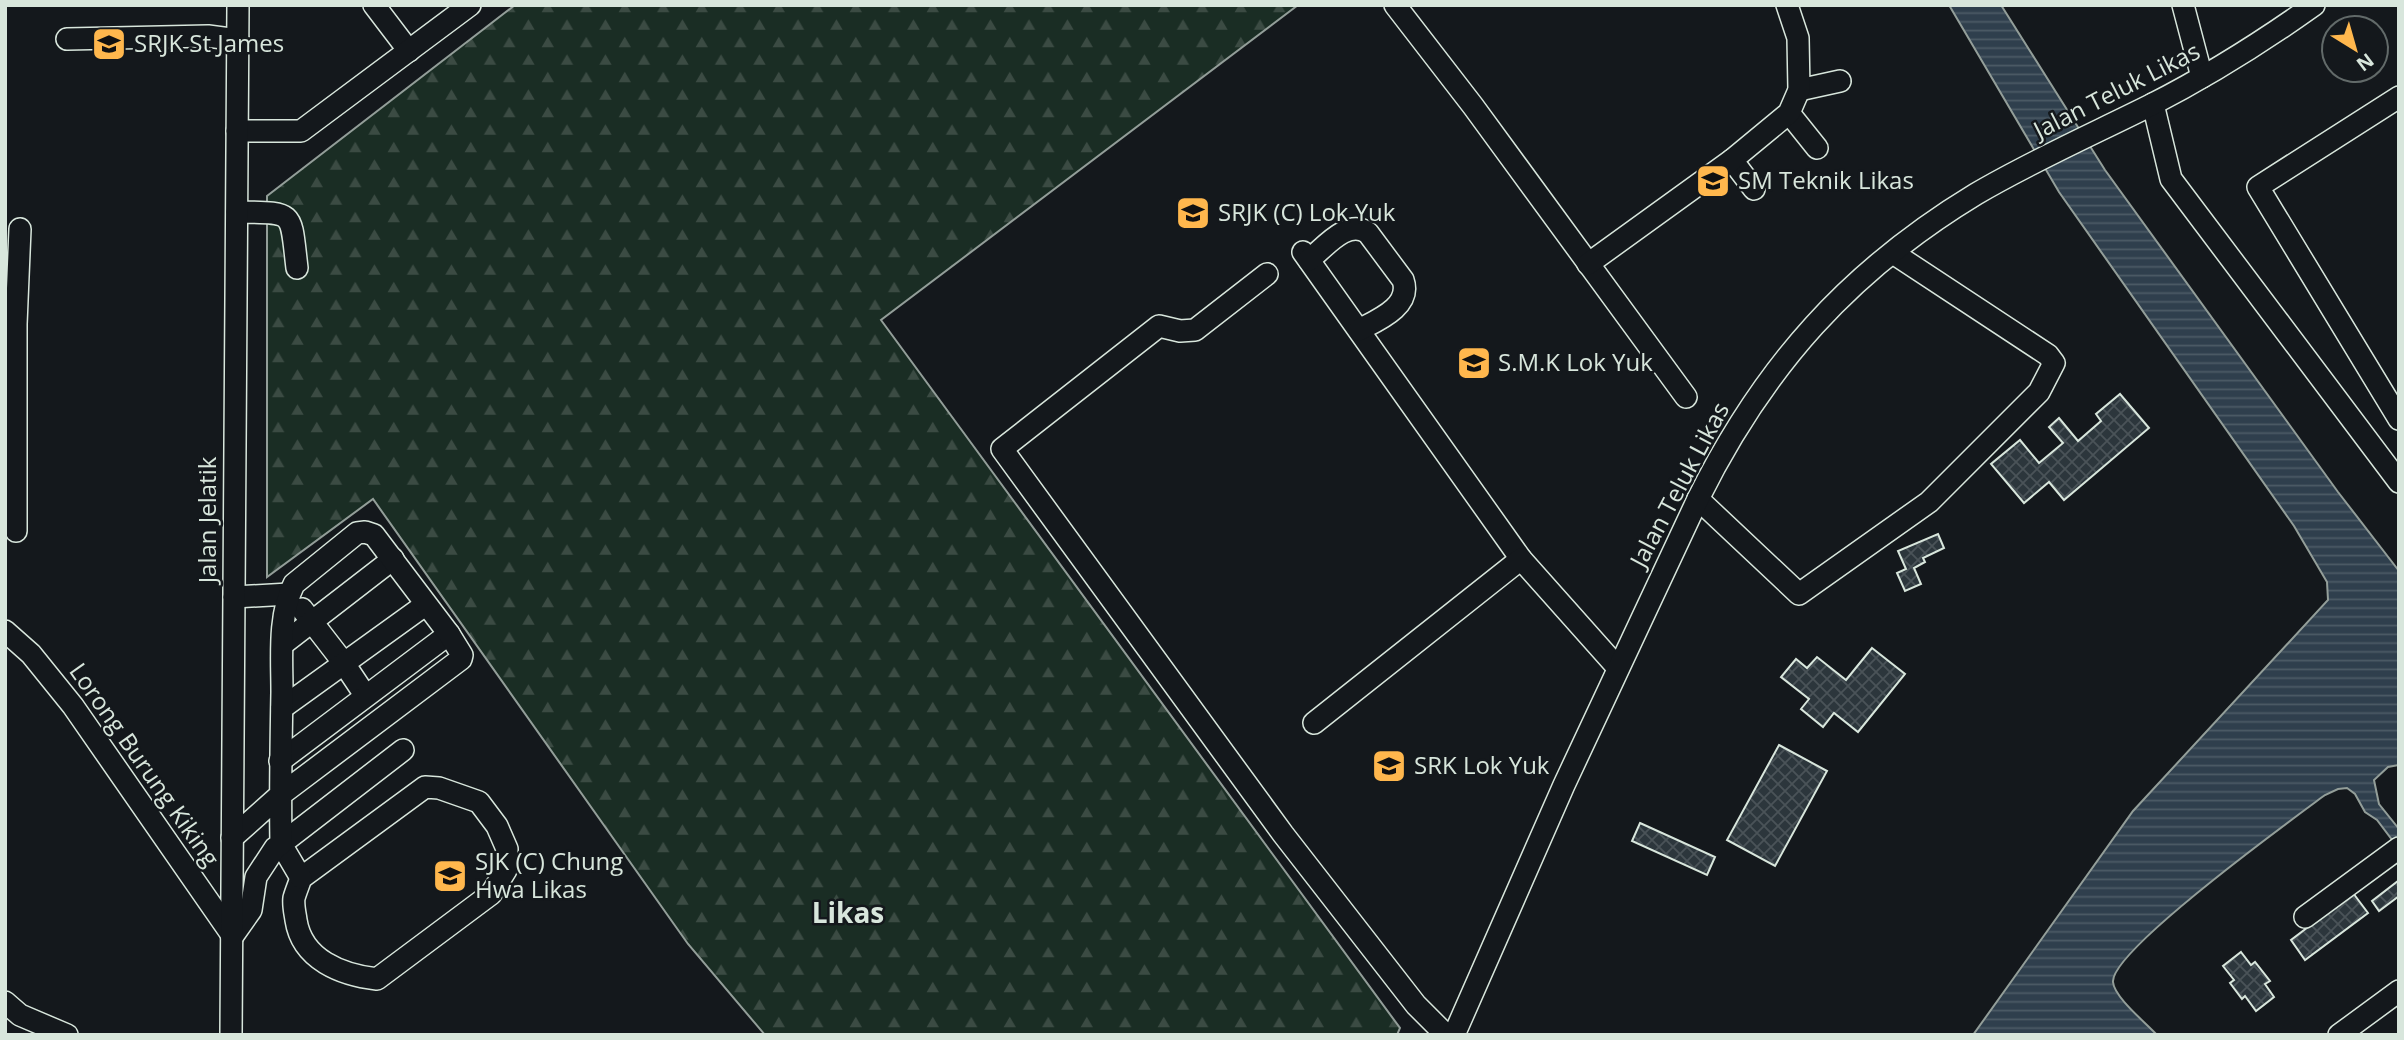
<svg xmlns="http://www.w3.org/2000/svg" width="2404" height="1040" viewBox="0 0 2404 1040" font-family="'Open Sans',sans-serif">
	<style>
		.forest { fill: url(#forest-firs); stroke: #939e99; stroke-width: 2 }
		.water { fill: url(#water-rules); stroke: #939e99; stroke-width: 2 }
		.building { fill: url(#building-cross-hatch); stroke: #d8e6dc; stroke-width: 2 }
		.lines { fill: none; stroke-linecap: round; stroke-linejoin: round }
		.minor-casing { stroke: #d8e6dc; stroke-width: 24 }
		.minor { stroke: #14181c; stroke-width: 21 }
		.labels { text-anchor: middle; stroke-width: 5; stroke-linejoin: round; paint-order: stroke }
		.poi-label { font-size: 24px; fill: #d8e6dc; stroke: #14181c; text-anchor: start }
		.street-label { font-size: 24px; fill: #d8e6dc; stroke: #14181c }
		.quarter-label { font-size: 28px; font-weight: bold; fill: #d8e6dc; stroke: #14181c }
	</style>
	<defs>
		<pattern id="forest-firs" width="22" height="20" patternUnits="userSpaceOnUse" patternTransform="scale(1.75)"><rect width="22" height="20" fill="#1a2d24"/><path d="M5 1l3.5 6h-7zM16 11l3.5 6h-7z" fill="#3b4b43"/></pattern>
		<pattern id="water-rules" width="6" height="5" patternUnits="userSpaceOnUse" patternTransform="scale(1.75)"><rect width="6" height="5" fill="#2f3f4d"/><path d="M0 2.5h6" fill="none" stroke="#4c5b66"/></pattern>
		<pattern id="building-cross-hatch" width="8" height="8" patternUnits="userSpaceOnUse" patternTransform="scale(1.75)"><rect width="8" height="8" fill="#2c363c"/><path d="M0 0l8 8M0 8l8-8" fill="none" stroke="#4a5358"/></pattern>
	</defs>
	<rect width="100%" height="100%" fill="#14181c"/>
	<polygon class="forest" points="515,5 1298,5 881,320 1400,1028 1397,1035 765,1035 688,944 373,499 267,577 267,196"/>
	<path class="water" d="M1949 5H2001L2105 170 2338 492 2399 571V765L2388 767 2374 780 2379 804 2399 829V849L2377 820 2365 812 2355 794 2347 788 2338 789 2325 795C2294 818 2110 951 2113 982 2114 997 2146 1023 2157 1035H1973L2133 811 2328 600 2327 582 2294 526 2059 192Z"/>
	<g class="building">
		<polygon points="2120,394 2149,428 2064,500 2049,482 2024,503 1991,464 2020,440 2039,463 2063,443 2049,427 2059,418 2078,441 2101,421 2096,414"/>
		<polygon points="1938,534 1944,548 1923,558 1925,562 1914,568 1921,584 1905,591 1897,573 1906,569 1898,551"/>
		<polygon points="1872,648 1905,674 1858,732 1834,713 1823,727 1801,709 1809,699 1781,677 1796,659 1807,668 1817,657 1846,680"/>
		<polygon points="1779,745 1827,771 1775,866 1727,840"/>
		<polygon points="1640,823 1715,857 1707,875 1632,841"/>
		<polygon points="2398,881 2399,896 2379,911 2372,901"/>
		<polygon points="2353,893 2368,913 2305,960 2291,940"/>
		<polygon points="2241,952 2251,965 2255,962 2270,981 2265,984 2274,997 2256,1011 2245,996 2242,999 2230,983 2234,980 2223,966"/>
	</g>
	<g class="lines">
		<g class="minor-casing">
			<g id="minor">
				<polyline points="374,5 409,51"/>
				<polyline points="1395,5 1473,106 1686,397"/>
				<polyline points="2183,5 2202,77"/>
				<polyline points="67,39 208,36 238,40"/>
				<polyline points="1799,90 1840,81"/>
				<polyline points="2399,97 2258,187 2399,419"/>
				<polyline points="2153,104 2171,179 2399,482"/>
				<polyline points="1789,113 1817,148"/>
				<polyline points="237,131 301,131 470,5"/>
				<polyline points="1732,160 1754,189"/>
				<path d="M237 212C296 213 290 209 297 268"/>
				<polyline points="1303,252 1521,559"/>
				<path d="M1309 260C1325 247 1348 218 1368 233L1403 280C1412 306 1378 320 1359 330"/>
				<polyline points="1588,264 1732,160 1789,113 1799,90 1798,38 1787,5"/>
				<polyline points="1267,274 1195,330 1180,331 1159,326 1002,449 1283,834 1416,1005 1446,1035"/>
				<polyline points="1698,499 1799,594 1929,502 2039,392 2054,363 2048,355 1893,253"/>
				<polyline points="16,531 16,324 20,229"/>
				<polyline points="234,597 289,594"/>
				<polyline points="302,609 343,662 365,695"/>
				<polyline points="5,631 31,654 73,706 232,935"/>
				<polyline points="283,644 393,559"/>
				<polyline points="282,708 425,605"/>
				<polyline points="1314,723 1521,559 1618,668"/>
				<polyline points="280,761 449,634"/>
				<path d="M425 787 439 788 479 802 497 826 507 849 506 870 491 894 377 979C342 975 302 960 296 920 295 913 293 905 294 898 296 891 299 884 301 878Z"/>
				<polyline points="301,878 281,844 403,750"/>
				<polyline points="2305,917 2399,848"/>
				<path d="M232 937 251 910 256 877 275 848 281 844C280 793 281 743 282 692 282 657 278 616 294 584L357 533 365 532 374 535 449 634 462 655 461 659 279 796 232 838"/>
				<polyline points="5,1002 20,1015 67,1035"/>
				<polyline points="231,1035 238,5"/>
				<path d="M1454 1035 1564 785 1698 499C1764 366 1849 271 1976 194 2032 161 2093 134 2151 105 2208 76 2262 42 2314 5"/>
				<polyline points="2339,1035 2399,991"/>
			</g>
		</g>
		<use href="#minor" class="minor"/>
	</g>
	<defs>
		<g id="school-square" transform="scale(1.75)"><rect x="-9" y="-9" width="18" height="18" rx="4" fill="#ffb74d" stroke="#14181c"/><path d="M0-5L7-2L0 1L-7-2ZM-4 1L0 2.5L4 1V4Q0 6-4 4Z" fill="#111"/></g>
	</defs>
	<g fill-rule="evenodd">
		<use href="#school-square" x="109" y="44"/>
		<use href="#school-square" x="1713" y="181"/>
		<use href="#school-square" x="1193" y="213"/>
		<use href="#school-square" x="1474" y="363"/>
		<use href="#school-square" x="1389" y="766"/>
		<use href="#school-square" x="450" y="876"/>
	</g>
	<g class="labels">
		<g class="poi-label">
			<text x="134" y="52">SRJK St James</text>
			<text x="1738" y="189">SM Teknik Likas</text>
			<text x="1218" y="221">SRJK (C) Lok Yuk</text>
			<text x="1498" y="371">S.M.K Lok Yuk</text>
			<text x="1414" y="774">SRK Lok Yuk</text>
			<text x="475" y="870">SJK (C) Chung<tspan x="475" dy="28">Hwa Likas</tspan></text>
		</g>
		<g class="street-label">
			<text transform="translate(2117 91) rotate(-27)" y="8">Jalan Teluk Likas</text>
			<text transform="translate(1680 485) rotate(-62)" y="8">Jalan Teluk Likas</text>
			<text transform="translate(208 520) rotate(-90)" y="8">Jalan Jelatik</text>
			<text transform="translate(144 765) rotate(55)" y="8">Lorong Burung Kiking</text>
		</g>
		<g class="quarter-label">
			<text x="848" y="923">Likas</text>
		</g>
	</g>
	<rect width="2404" height="1040" fill="none" stroke="#d8e6dc" stroke-width="14"/>
	<g transform="translate(2355 49) rotate(143)"><circle r="33" fill="#14181c" stroke="#626a69" stroke-width="2"/>
	<path d="M0-5L12 26L0 18L-12 26Z" fill="#ffb74d"/>
	<text y="-10" font-size="19" font-weight="bold" text-anchor="middle" fill="#d8e6dc">N</text>
	</g>
</svg>
